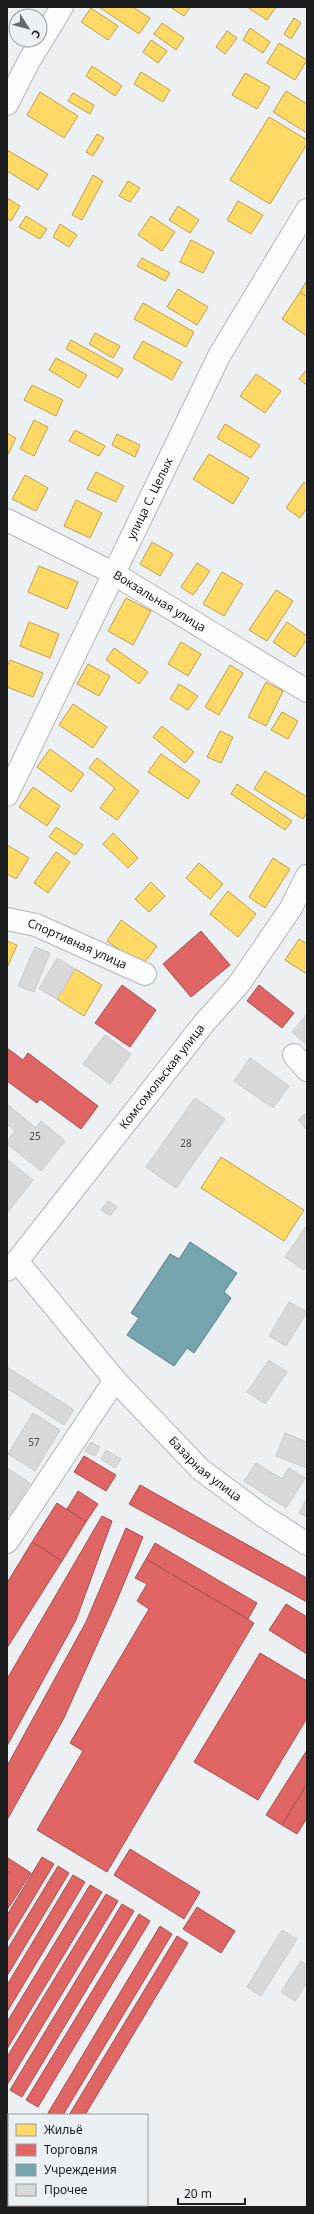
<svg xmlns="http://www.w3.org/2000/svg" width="314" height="2214" viewBox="0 0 314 2214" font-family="'Noto Sans',sans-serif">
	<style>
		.homes { fill: #ffd966; stroke: #bba151 }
		.shops { fill: #e06666; stroke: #a55051 }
		.public { fill: #76a5af; stroke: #5b7c84 }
		.building { fill: #d8d8d8; stroke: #c9caca }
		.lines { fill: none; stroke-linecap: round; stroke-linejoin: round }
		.minor-casing { stroke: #b3b5b7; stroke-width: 24 }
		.secondary-casing { stroke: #b3b5b7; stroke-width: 24 }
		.minor { stroke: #fcfdfd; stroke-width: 22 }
		.secondary { stroke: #fcfdfd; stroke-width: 22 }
		.labels { text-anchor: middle; stroke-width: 4; stroke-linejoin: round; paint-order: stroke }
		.number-label { font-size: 10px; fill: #4c4d4e }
		.street-label { font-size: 12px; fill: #1c1d1f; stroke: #ebf0f5 }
	</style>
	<rect width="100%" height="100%" fill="#edf0f3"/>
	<g class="homes">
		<polygon points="99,7 133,7 150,18 139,34"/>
		<polygon points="170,7 190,7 184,16"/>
		<polygon points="247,7 276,7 267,20"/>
		<polygon points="91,8 118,26 108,40 81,22"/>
		<polygon points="294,18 301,23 291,39 284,34"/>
		<polygon points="162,23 184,38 176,50 154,34"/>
		<polygon points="250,28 270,42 263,53 243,40"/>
		<polygon points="227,31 237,38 225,54 216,47"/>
		<polygon points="151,40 167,51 158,63 143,52"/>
		<polygon points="279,43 307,60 295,80 267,63"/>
		<polygon points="92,66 122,86 115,96 86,76"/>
		<polygon points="141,72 170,90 163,102 134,84"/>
		<polygon points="245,73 270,87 257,109 232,95"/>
		<polygon points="286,91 307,104 307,133 273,112"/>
		<polygon points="40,92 78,116 64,138 27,115"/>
		<polygon points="73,93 94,105 90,114 68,101"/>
		<polygon points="269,117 307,140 307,144 270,204 230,180"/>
		<polygon points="97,134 104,138 93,156 86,152"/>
		<polygon points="7,150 48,174 38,190 7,171"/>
		<polygon points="93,175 103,181 82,220 72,215"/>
		<polygon points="128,181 140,188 130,202 119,196"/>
		<polygon points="7,198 20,206 11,221 7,218"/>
		<polygon points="238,201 263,215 251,234 227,220"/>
		<polygon points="178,206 199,220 190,233 169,220"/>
		<polygon points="26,216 47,229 40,239 19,227"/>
		<polygon points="151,216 175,232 162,251 138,235"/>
		<polygon points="60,224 77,235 69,247 53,237"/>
		<polygon points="191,240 214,252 203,273 180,262"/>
		<polygon points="142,258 170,273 165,281 137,266"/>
		<polygon points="307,280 307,297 300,292"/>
		<polygon points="178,289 208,307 197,325 167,307"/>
		<polygon points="300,292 307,297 307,336 282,319"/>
		<polygon points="143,303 194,332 186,347 134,319"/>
		<polygon points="95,333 120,346 113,358 89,344"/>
		<polygon points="71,340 123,369 118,378 66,349"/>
		<polygon points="143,341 182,362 172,380 133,358"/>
		<polygon points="56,358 87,375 79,388 49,370"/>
		<polygon points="307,369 307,385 299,379"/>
		<polygon points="256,374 281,391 265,413 240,396"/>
		<polygon points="32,385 63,400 56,416 24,400"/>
		<polygon points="34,420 48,427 34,456 20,449"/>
		<polygon points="225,424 260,445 251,458 217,438"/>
		<polygon points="75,430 105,446 99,456 69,441"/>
		<polygon points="7,433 16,438 7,456"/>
		<polygon points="117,434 140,445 135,457 112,445"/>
		<polygon points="209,454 249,478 233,504 193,479"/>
		<polygon points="96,472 124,486 116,502 87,489"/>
		<polygon points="25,475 48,488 36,511 12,499"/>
		<polygon points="304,482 307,485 307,508 300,518 286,508"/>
		<polygon points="76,500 102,513 90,538 64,526"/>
		<polygon points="152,542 173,554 160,576 140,564"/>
		<polygon points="197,563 210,571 193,595 181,587"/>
		<polygon points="39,566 78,582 67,609 28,592"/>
		<polygon points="222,572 243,584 224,616 203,604"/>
		<polygon points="276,590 293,601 267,641 249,630"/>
		<polygon points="126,598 151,611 133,645 108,631"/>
		<polygon points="29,622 59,634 50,658 20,646"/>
		<polygon points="287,622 307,636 307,639 295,657 273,642"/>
		<polygon points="181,642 201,654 188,676 168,664"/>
		<polygon points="114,648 148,672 139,684 106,660"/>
		<polygon points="10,660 43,673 33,697 7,687 7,667"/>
		<polygon points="88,664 110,676 99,696 77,684"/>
		<polygon points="230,665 243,673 219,715 205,707"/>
		<polygon points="266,682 283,691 266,726 248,717"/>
		<polygon points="179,684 198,696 188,710 170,699"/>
		<polygon points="73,704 107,727 93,748 59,725"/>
		<polygon points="282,712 298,721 288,739 271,730"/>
		<polygon points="162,726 194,752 185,763 153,737"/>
		<polygon points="220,731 233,737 221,763 207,757"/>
		<polygon points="50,749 84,774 71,792 37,767"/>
		<polygon points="161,754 200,781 188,799 148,772"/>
		<polygon points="97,758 139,791 117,820 100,808 115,788 89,768"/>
		<polygon points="265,771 307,797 307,812 303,819 254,789"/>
		<polygon points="237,784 292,821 285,830 231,794"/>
		<polygon points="33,787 60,806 47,826 19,807"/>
		<polygon points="56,827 83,845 75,855 49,837"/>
		<polygon points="113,833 138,858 128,868 103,844"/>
		<polygon points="7,845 29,858 16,879 7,874"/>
		<polygon points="56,852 70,862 48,893 34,883"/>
		<polygon points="273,858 290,869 265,908 249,897"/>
		<polygon points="199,863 223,884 210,899 186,878"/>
		<polygon points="151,882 165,896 149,912 135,899"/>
		<polygon points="228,891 256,914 238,937 210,914"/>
		<polygon points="121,920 157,946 142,966 107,941"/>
		<polygon points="299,939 307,944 307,974 285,960"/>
		<polygon points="7,941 17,945 7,968"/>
		<polygon points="75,969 102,985 84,1016 57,999"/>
		<polygon points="221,1157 304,1210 284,1241 201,1188"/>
	</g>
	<g class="shops">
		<polygon points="201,931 230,965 191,997 163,964"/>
		<polygon points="122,985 156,1010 130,1047 95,1023"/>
		<polygon points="259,985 294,1013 282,1028 247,1001"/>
		<polygon points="7,1048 23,1060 28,1053 98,1106 81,1129 40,1099 37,1103 7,1081"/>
		<polygon points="84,1456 116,1475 106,1491 74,1472"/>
		<polygon points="140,1485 307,1578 307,1602 129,1504"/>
		<polygon points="78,1491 98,1504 86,1522 67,1509"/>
		<polygon points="57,1503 86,1522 62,1561 32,1542"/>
		<polygon points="102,1516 112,1521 76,1620 7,1746 7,1679"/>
		<polygon points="126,1528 143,1537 117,1600 64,1718 7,1820 7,1766 86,1622"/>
		<polygon points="32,1542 62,1561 7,1648 7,1583"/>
		<polygon points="155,1543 257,1603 248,1619 146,1559"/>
		<polygon points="146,1559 254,1623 107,1872 37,1830 83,1751 70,1743 149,1609 137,1601 147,1584 135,1578"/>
		<polygon points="286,1604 307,1617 307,1654 269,1630"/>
		<polygon points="260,1653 307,1681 307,1718 258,1800 194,1762"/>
		<polygon points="307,1750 307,1784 282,1825 266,1815"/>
		<polygon points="307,1784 307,1818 297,1834 282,1825"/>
		<polygon points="130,1849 200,1892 184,1919 114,1875"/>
		<polygon points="42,1857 54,1864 7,1942 7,1915"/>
		<polygon points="8,1858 31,1873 7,1910 7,1875 9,1872 7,1870"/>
		<polygon points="58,1866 69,1873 7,1976 7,1950"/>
		<polygon points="73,1875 85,1882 7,2012 7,1985"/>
		<polygon points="90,1885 102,1892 7,2049 7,2022"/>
		<polygon points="106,1894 118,1901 7,2085 7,2057"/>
		<polygon points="122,1904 134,1911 22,2097 10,2090"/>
		<polygon points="197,1907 235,1931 221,1953 183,1929"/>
		<polygon points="139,1914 150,1921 38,2107 26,2100"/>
		<polygon points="160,1926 172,1934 63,2115 52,2115 48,2113"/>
		<polygon points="177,1936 188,1943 85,2115 69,2115"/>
		<polygon points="7,2164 9,2165 9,2205 60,2205 63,2207 7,2207"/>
	</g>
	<polygon class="public" points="190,1242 237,1273 224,1292 231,1298 194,1353 187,1348 174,1366 127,1335 139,1318 131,1313 170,1254 179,1259"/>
	<g class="building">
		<polygon points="35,947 50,953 34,992 18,986"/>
		<polygon points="57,958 75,969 57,999 39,989"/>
		<polygon points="307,1014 307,1045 292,1032"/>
		<polygon points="105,1035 131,1054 110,1084 83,1064"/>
		<polygon points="250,1058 289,1086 273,1108 234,1081"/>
		<polygon points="195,1098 225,1119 176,1188 146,1167"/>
		<polygon points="8,1105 36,1128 41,1121 65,1141 41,1171 7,1144 7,1141 15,1131 7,1124"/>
		<polygon points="307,1112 307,1130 298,1120"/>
		<polygon points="7,1159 33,1180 8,1212 7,1211"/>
		<polygon points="108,1201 117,1207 110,1216 101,1210"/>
		<polygon points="307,1225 307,1265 304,1270 285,1257"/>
		<polygon points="289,1302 307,1312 286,1346 269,1336"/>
		<polygon points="269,1360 287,1372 265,1404 247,1392"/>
		<polygon points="7,1367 74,1410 64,1425 7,1388"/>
		<polygon points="33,1413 60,1430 35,1471 8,1454"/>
		<polygon points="285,1433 307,1442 307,1468 276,1456"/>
		<polygon points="91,1442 100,1447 95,1456 85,1451"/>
		<polygon points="106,1450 121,1459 115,1468 101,1459"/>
		<polygon points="256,1463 282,1479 289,1468 305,1478 286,1508 244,1481"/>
		<polygon points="7,1468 30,1483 9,1516 7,1515"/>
		<polygon points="307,1498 307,1517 299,1513"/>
		<polygon points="282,1930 297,1939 261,1996 247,1987"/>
		<polygon points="301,1961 307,1965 307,1983 295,2001 281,1992"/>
	</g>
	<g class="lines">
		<g class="minor-casing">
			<g id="minor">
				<polyline points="7,104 29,61 62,7"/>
				<path id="s1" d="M7 795 219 356 307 210"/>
				<path id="s2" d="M7 919 36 925 145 974"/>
				<polyline points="294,1055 307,1070"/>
				<polyline points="7,1542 115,1380"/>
			</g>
		</g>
		<g class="secondary-casing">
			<g id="secondary">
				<path id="s3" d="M7 520 113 573 307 691"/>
				<path id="s4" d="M17 1261 115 1380 200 1469 259 1513 307 1544"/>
				<path id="s5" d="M7 1270 17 1261 205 1022 239 984 291 908 307 876"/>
			</g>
		</g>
		<use href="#minor" class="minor"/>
		<use href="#secondary" class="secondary"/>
	</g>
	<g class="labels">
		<g class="number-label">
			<text x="35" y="1140">25</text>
			<text x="186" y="1147">28</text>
			<text x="34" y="1446">57</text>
		</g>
		<g class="street-label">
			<text dy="4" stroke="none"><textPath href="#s1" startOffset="329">улица С. Целых</textPath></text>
			<text dy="4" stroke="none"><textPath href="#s3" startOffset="173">Вокзальная улица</textPath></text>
			<text dy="4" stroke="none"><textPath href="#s2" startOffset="75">Спортивная улица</textPath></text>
			<text dy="4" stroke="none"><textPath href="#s5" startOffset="248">Комсомольская улица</textPath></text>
			<text dy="4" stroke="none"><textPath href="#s4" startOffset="281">Базарная улица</textPath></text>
		</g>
	</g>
	<rect width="314" height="2214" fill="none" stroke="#1c1d1f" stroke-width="16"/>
	<rect x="8" y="2114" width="140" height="92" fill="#ebf0f5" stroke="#989c9f"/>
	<rect x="16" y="2124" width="20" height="12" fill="#ffd966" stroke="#989c9f"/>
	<text x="44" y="2134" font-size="12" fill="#1c1d1f">Жильё</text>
	<rect x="16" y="2144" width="20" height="12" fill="#e06666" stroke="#989c9f"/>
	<text x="44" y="2154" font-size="12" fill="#1c1d1f">Торговля</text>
	<rect x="16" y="2164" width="20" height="12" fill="#76a5af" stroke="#989c9f"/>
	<text x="44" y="2174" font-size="12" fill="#1c1d1f">Учреждения</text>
	<rect x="16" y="2184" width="20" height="12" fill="#d8d8d8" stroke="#989c9f"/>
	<text x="44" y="2194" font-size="12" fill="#1c1d1f">Прочее</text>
	<g transform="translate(28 28) rotate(126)"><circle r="19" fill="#ebf0f5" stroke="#989c9f"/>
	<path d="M0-3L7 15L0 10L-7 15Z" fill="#656769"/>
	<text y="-6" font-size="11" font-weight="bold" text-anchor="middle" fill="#1c1d1f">С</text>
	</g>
	<path d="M178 2198v6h67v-6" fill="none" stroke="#1c1d1f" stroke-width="2"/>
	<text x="184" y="2198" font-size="12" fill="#1c1d1f" stroke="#ebf0f5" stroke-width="3" paint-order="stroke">20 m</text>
</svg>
